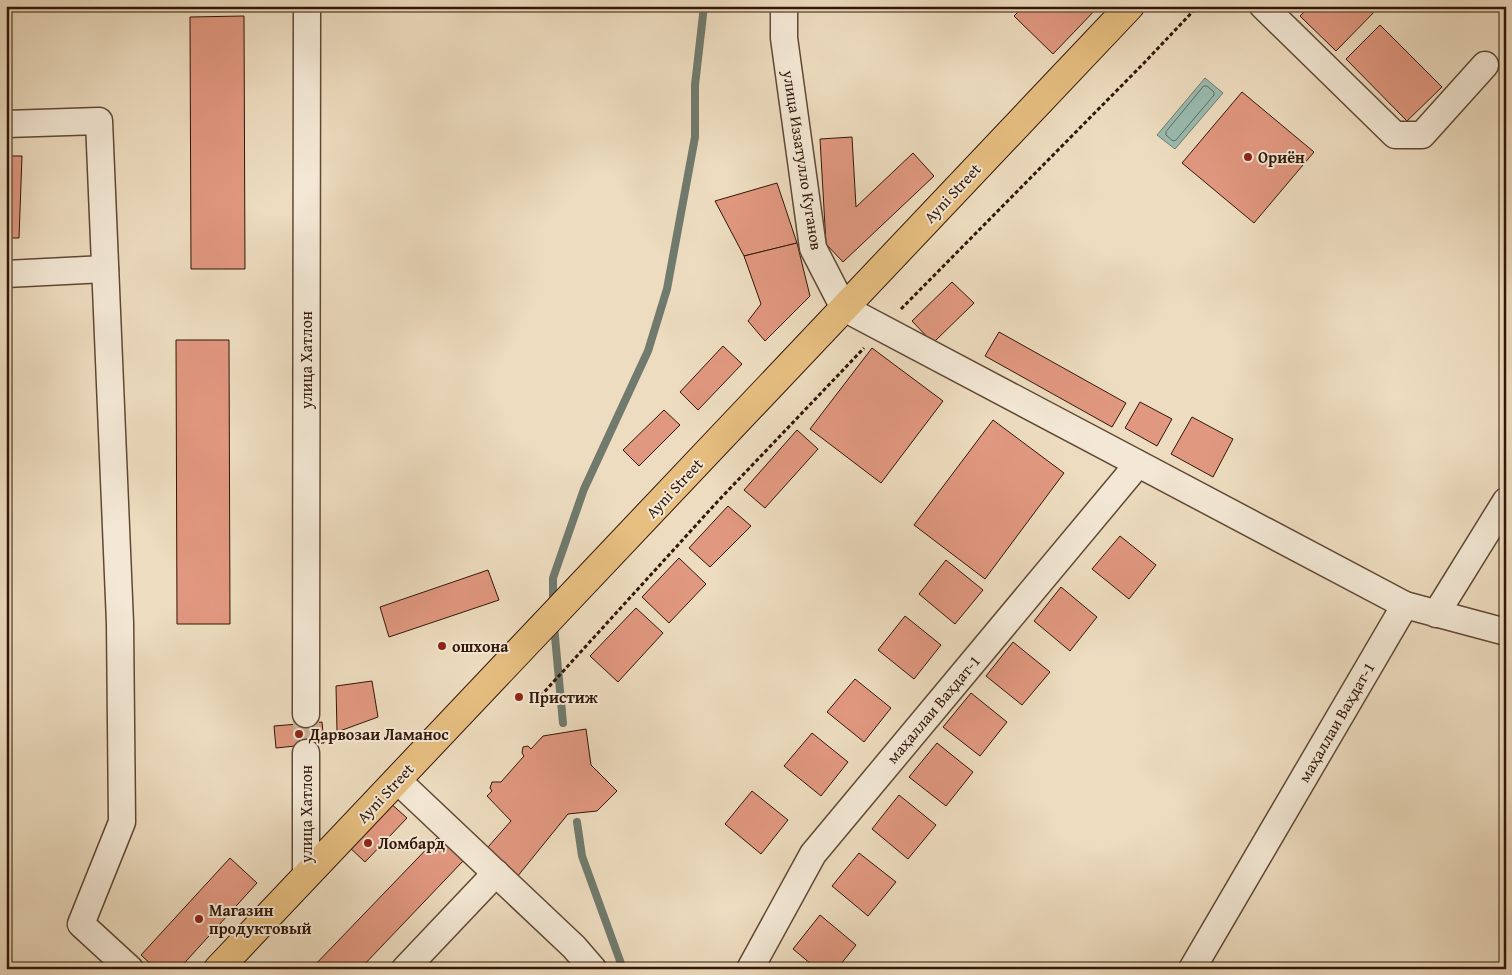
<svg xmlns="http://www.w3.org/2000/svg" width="1512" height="975" viewBox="0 0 1512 975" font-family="'Gentium Book Plus',serif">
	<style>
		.water { fill: #99bcb1; stroke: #707a6d }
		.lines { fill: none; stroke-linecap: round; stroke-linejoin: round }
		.shore { stroke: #66695c; stroke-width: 1 }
		.stream { stroke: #707a6d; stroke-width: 8 }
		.building { fill: #e19880; stroke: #321607 }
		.minor-tunnel { stroke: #c8b49a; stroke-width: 26; stroke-dasharray: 26 13; stroke-linecap: butt }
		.minor-casing { stroke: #614835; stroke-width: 29 }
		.major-casing { stroke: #321607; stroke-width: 30 }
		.path { stroke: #321607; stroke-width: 3; stroke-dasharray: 4 2.5; stroke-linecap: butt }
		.minor { stroke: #f3e8d5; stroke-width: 26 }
		.major { stroke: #e6be80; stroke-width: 28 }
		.poi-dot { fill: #8f2418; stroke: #f3e8d5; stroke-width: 2 }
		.labels { text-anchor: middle; stroke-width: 4; stroke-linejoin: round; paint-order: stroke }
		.poi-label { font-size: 16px; font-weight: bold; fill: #321607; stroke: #f3e8d5; text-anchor: start }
		.street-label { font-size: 16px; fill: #321607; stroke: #f3e8d5 }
	</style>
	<rect width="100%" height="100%" fill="#eddcbf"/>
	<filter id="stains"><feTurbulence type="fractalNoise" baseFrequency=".004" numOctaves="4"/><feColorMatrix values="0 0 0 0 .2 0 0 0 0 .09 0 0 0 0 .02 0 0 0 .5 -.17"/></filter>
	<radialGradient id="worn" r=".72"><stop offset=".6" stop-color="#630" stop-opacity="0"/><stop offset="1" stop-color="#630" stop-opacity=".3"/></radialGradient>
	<polygon class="water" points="1205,78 1223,93 1175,149 1157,135"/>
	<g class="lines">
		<polygon class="shore" points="1204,86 1207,86 1214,92 1214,95 1176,140 1173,141 1166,135 1166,132"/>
		<g class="stream">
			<polyline points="553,604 553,578 584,489 648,351 667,289 695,137 695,85 704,6"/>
			<polyline points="554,626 563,723"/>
			<polyline points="577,822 582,856 623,969"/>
		</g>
	</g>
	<g class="building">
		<polygon points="1024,6 1099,6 1053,54 1014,16"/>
		<polygon points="1310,6 1380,6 1336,51 1300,16"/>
		<polygon points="244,16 245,269 191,269 190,17"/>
		<polygon points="1380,25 1442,87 1407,121 1346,59"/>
		<polygon points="1242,92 1314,152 1254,223 1182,163"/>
		<polygon points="852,137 856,207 913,153 934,176 843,262 826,244 820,139"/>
		<polygon points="6,156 22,156 19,238 6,238"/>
		<polygon points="777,183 797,243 744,256 715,201"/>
		<polygon points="797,243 810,296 765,341 748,321 761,304 744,256"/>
		<polygon points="952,282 974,303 933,343 912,321"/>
		<polygon points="999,332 1126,403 1112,427 985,356"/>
		<polygon points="176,340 229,340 230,624 177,624"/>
		<polygon points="723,346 742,364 698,410 680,392"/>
		<polygon points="872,348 943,401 881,483 810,429"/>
		<polygon points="1140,402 1172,419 1157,446 1125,428"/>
		<polygon points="664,410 680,425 639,466 623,450"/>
		<polygon points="1192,417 1233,439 1213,477 1171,454"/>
		<polygon points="993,420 1064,473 985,579 914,525"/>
		<polygon points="797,430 818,449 765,508 744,490"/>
		<polygon points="728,506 751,526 710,567 689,548"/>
		<polygon points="1120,536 1156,565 1129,599 1092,569"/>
		<polygon points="679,558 706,584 669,623 642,597"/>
		<polygon points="946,560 983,590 955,624 919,594"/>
		<polygon points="488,570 499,600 389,637 380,607"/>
		<polygon points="1061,587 1097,617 1070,651 1034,621"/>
		<polygon points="636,608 663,633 618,682 590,656"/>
		<polygon points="905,616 941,645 914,679 878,650"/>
		<polygon points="1013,642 1050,672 1022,705 986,676"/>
		<polygon points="855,679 891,708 864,742 827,712"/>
		<polygon points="372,681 378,717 337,732 336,686"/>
		<polygon points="971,693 1007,722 980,756 943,727"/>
		<polygon points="322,722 324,743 276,748 274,726"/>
		<polygon points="586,729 591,765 617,791 597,811 568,814 517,877 488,847 511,821 487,796 492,791 490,788 492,782 501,782 524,756 522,753 523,747 528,746 531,749 543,736"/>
		<polygon points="812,733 848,762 821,796 784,766"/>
		<polygon points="937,743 973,772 946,806 909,777"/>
		<polygon points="752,791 788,820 761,854 725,824"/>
		<polygon points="899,795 936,825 908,859 872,829"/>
		<polygon points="388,801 407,818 365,862 347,845"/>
		<polygon points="439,836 464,860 360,969 311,969"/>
		<polygon points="859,853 896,882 868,916 832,886"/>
		<polygon points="230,858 257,883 179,969 156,969 141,955"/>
		<polygon points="820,915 856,945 837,969 817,969 793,949"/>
	</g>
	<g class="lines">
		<polyline class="minor-tunnel" points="306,714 306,753"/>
		<g class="minor-casing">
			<g id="minor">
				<polyline points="784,6 784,38 813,248 844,308 1405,605 1506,632"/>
				<polyline points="1263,6 1395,135 1422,135 1485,65"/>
				<polyline points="6,124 99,121 120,623 122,822 81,924 130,969"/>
				<polyline points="6,274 105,269"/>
				<polyline points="1436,614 1506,501"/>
				<polyline points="306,714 307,6"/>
				<polyline points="397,780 574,947 593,969"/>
				<polyline points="306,876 306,753"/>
				<polyline points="405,969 496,873"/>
				<polyline points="750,969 813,854 1138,464"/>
				<polyline points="1192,969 1405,605"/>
			</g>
		</g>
		<g class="major-casing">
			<polyline id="major" points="218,969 1130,6"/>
		</g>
		<g class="path">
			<polyline points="901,309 1144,63 1198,6"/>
			<polyline points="536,701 718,501 864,348"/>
		</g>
		<use href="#minor" class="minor"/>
		<use href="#major" class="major"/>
	</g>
	<g class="poi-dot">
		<circle cx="1248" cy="157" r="5"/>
		<circle cx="442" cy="646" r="5"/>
		<circle cx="519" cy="697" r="5"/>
		<circle cx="299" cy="734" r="5"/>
		<circle cx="368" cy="843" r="5"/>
		<circle cx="199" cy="919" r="5"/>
	</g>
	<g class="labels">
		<g class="poi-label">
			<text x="1258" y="163">Ориён</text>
			<text x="452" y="652">ошхона</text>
			<text x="529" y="703">Пристиж</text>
			<text x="309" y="740">Дарвозаи Ламанос</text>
			<text x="378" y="849">Ломбард</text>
			<text x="209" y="916">Магазин<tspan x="209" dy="18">продуктовый</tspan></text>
		</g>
		<g class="street-label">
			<text transform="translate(803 160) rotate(81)" y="6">улица Иззатулло Куганов</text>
			<text transform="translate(952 193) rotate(-47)" y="6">Ayni Street</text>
			<text transform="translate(306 360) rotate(-90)" y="6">улица Хатлон</text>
			<text transform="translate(674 488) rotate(-47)" y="6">Ayni Street</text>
			<text transform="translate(933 709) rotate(-50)" y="6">маҳаллаи Ваҳдат-1</text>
			<text transform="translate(1336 722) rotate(-60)" y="6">маҳаллаи Ваҳдат-1</text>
			<text transform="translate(385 793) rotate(-47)" y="6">Ayni Street</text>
			<text transform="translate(306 814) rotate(-90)" y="6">улица Хатлон</text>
		</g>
	</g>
	<rect width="1512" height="975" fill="none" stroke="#eddcbf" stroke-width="25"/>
	<rect x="8" y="8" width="1497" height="960" fill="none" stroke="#321607" stroke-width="2.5"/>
	<rect x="12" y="12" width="1487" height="950" fill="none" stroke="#321607"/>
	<rect width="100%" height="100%" filter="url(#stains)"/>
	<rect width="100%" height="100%" fill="url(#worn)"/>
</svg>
